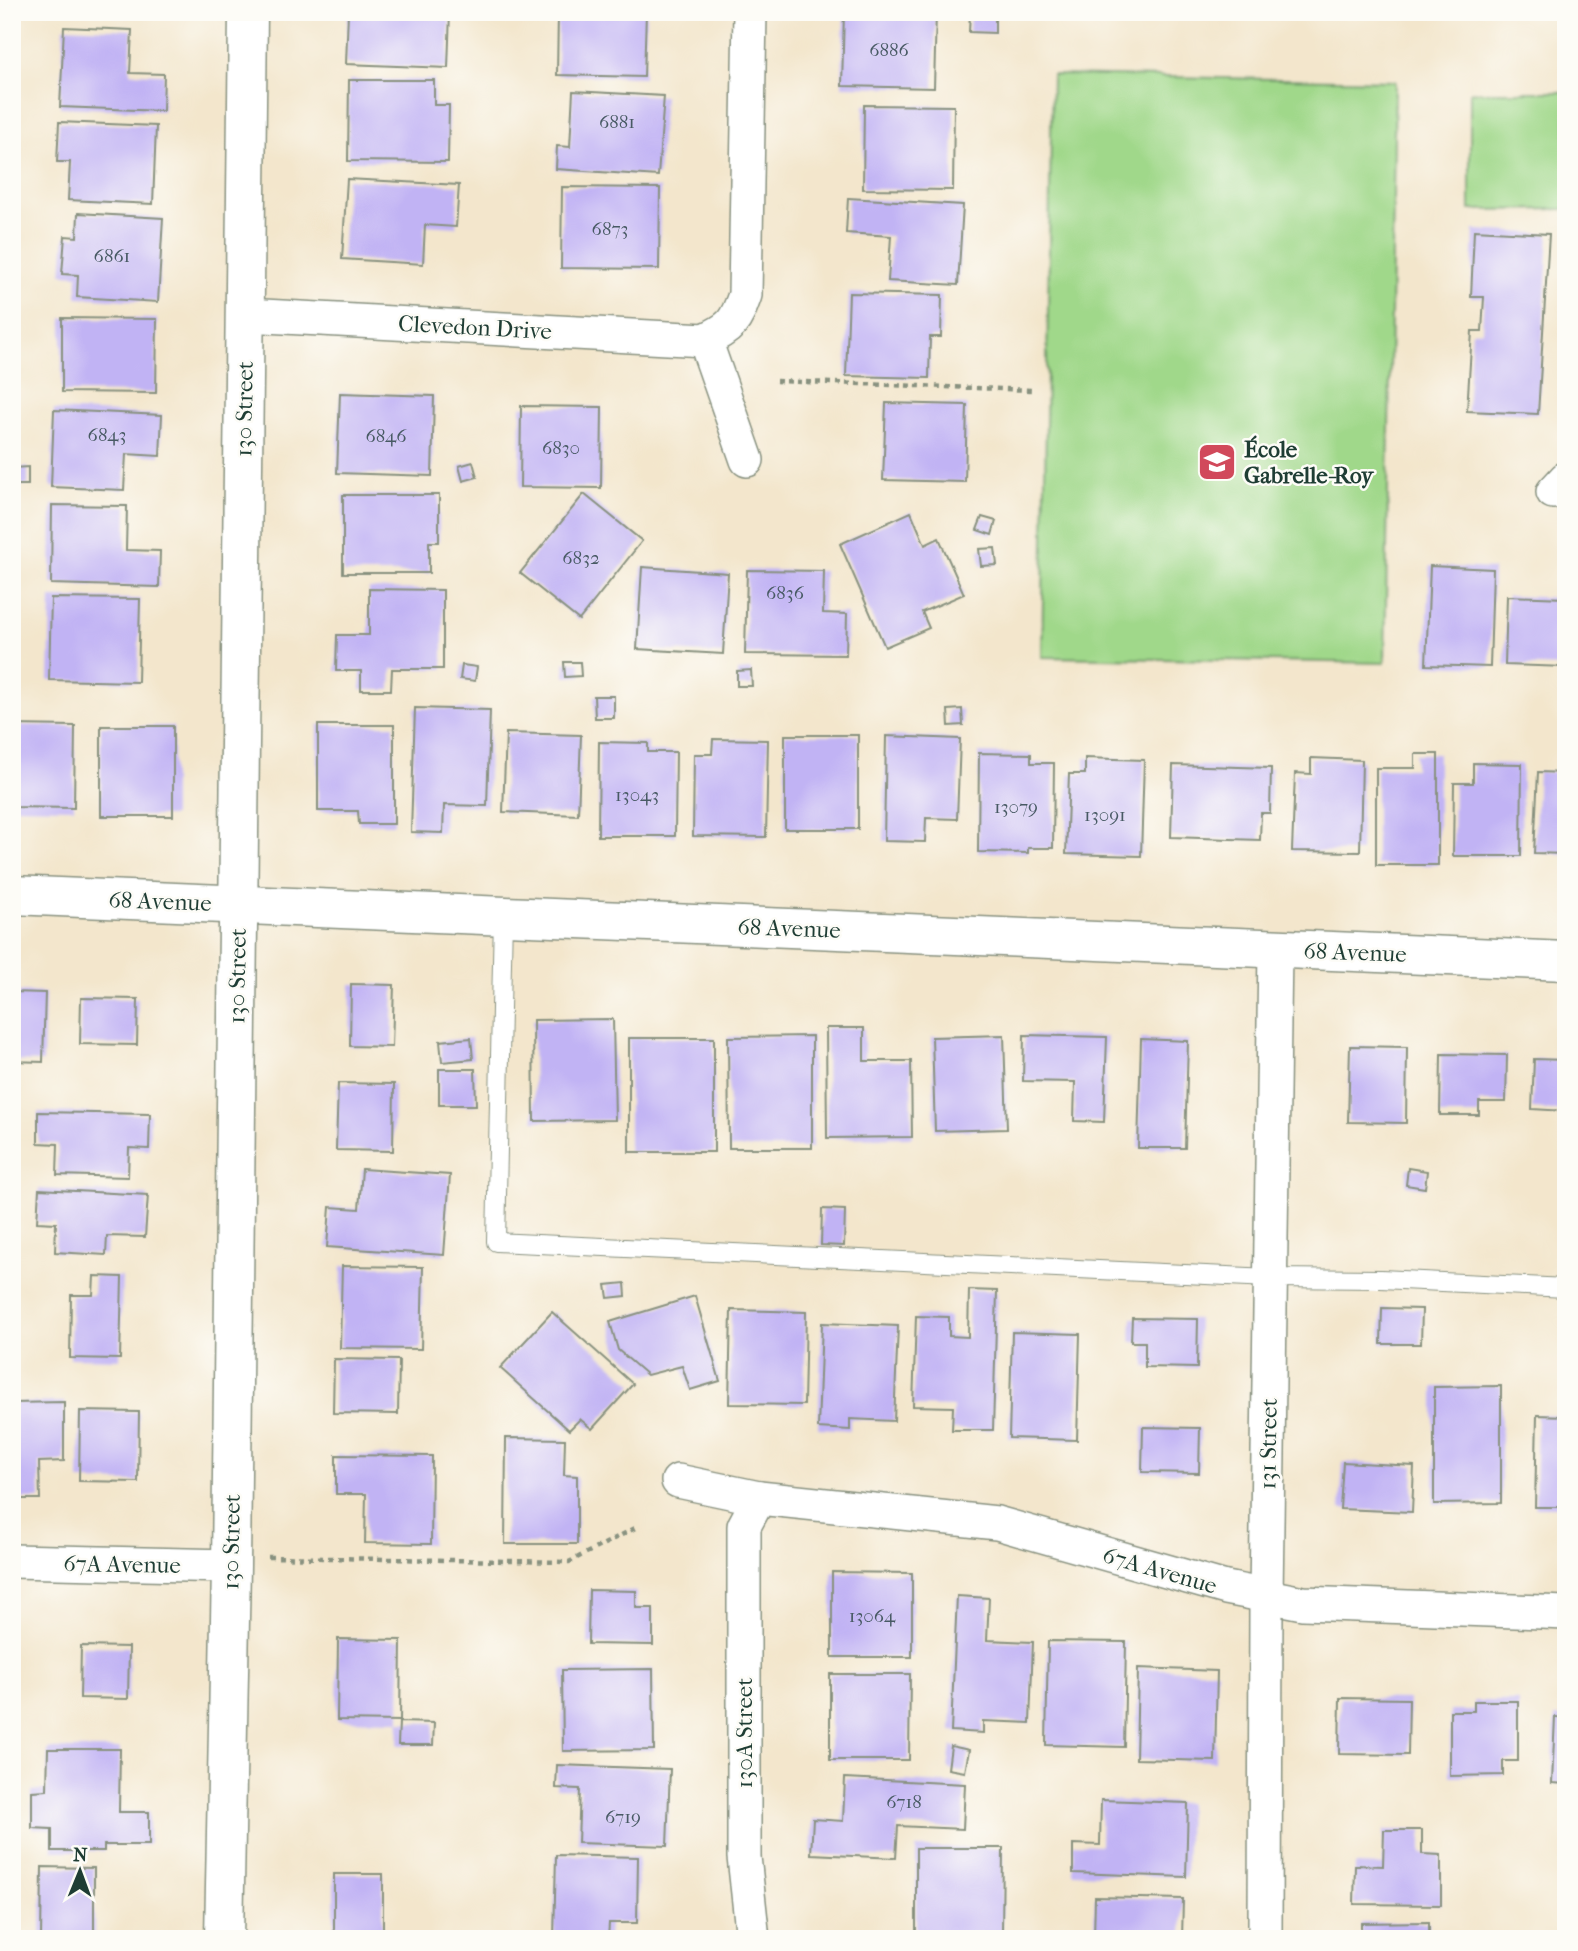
<svg xmlns="http://www.w3.org/2000/svg" width="1578" height="1951" viewBox="0 0 1578 1951" font-family="'IM FELL French Canon',serif">
	<style>
		.green { fill: #a0d88a; stroke: #608a5f; stroke-width: 2 }
		.building { fill: #c1b3f4 }
		.lines { fill: none; stroke-linecap: round; stroke-linejoin: round }
		.service-casing { stroke: #899280; stroke-width: 20 }
		.minor-casing { stroke: #899280; stroke-width: 36 }
		.tertiary-casing { stroke: #899280; stroke-width: 41 }
		.path { stroke: #899280; stroke-width: 4.5; stroke-dasharray: 5 5; stroke-linecap: butt }
		.service { stroke: #fff; stroke-width: 18 }
		.minor { stroke: #fff; stroke-width: 33 }
		.tertiary { stroke: #fff; stroke-width: 38 }
		.labels { text-anchor: middle; stroke-width: 5; stroke-linejoin: round; paint-order: stroke }
		.number-label { font-size: 19px; fill: #485a64 }
		.street-label { font-size: 23px; fill: #1f3d34; stroke: #fdfcf7 }
		.poi-label { font-size: 23px; font-weight: bold; fill: #1f3d34; stroke: #fdfcf7; text-anchor: start }
	</style>
	<rect width="100%" height="100%" fill="#fdfcf7"/>
	<filter id="ink" filterUnits="userSpaceOnUse"><feTurbulence type="fractalNoise" baseFrequency=".0143" numOctaves="2"/><feDisplacementMap in="SourceGraphic" scale="14" xChannelSelector="R" yChannelSelector="G"/><feConvolveMatrix kernelMatrix="1 2 1 2 8 2 1 2 1" color-interpolation-filters="sRGB"/></filter>
	<filter id="wash" filterUnits="userSpaceOnUse"><feTurbulence type="fractalNoise" baseFrequency=".00686" numOctaves="4" result="noise"/><feDisplacementMap in="SourceGraphic" scale="28" xChannelSelector="R" yChannelSelector="G"/><feGaussianBlur stdDeviation="1.57" result="paint"/><feColorMatrix in="noise" values="0 0 0 0 0 0 0 0 0 0 0 0 0 0 0 0 0 1.4 0 .05"/><feComposite in="paint" operator="in"/></filter>
	<g filter="url(#wash)">
		<rect width="100%" height="100%" fill="#f3e6cc"/>
		<g class="green">
			<polygon points="1052,75 1395,81 1385,663 1042,657"/>
			<polygon points="1470,92 1566,92 1566,209 1470,210"/>
		</g>
		<g id="blocks">
			<g class="building">
				<polygon points="348,12 450,12 448,68 346,64"/>
				<polygon points="558,12 646,12 644,77 557,75"/>
				<polygon points="844,12 936,12 934,88 842,86"/>
				<polygon points="970,12 995,12 995,33 969,32"/>
				<polygon points="64,27 132,30 130,73 164,74 163,111 60,107"/>
				<polygon points="349,80 434,80 434,105 449,105 448,162 348,161"/>
				<polygon points="573,91 664,96 658,176 556,169 557,146 570,147"/>
				<polygon points="864,105 954,106 953,190 863,189"/>
				<polygon points="59,122 156,126 153,204 68,200 70,162 57,162"/>
				<polygon points="347,179 459,185 456,227 425,225 423,264 342,259"/>
				<polygon points="562,187 660,188 659,269 561,268"/>
				<polygon points="848,198 963,205 958,285 888,281 891,236 846,233"/>
				<polygon points="78,213 163,218 158,302 77,297 78,275 62,274 65,236 77,237"/>
				<polygon points="1474,230 1549,234 1538,414 1467,411 1472,331 1482,331 1484,297 1471,297"/>
				<polygon points="849,293 942,295 941,337 930,337 929,378 846,376"/>
				<polygon points="62,318 157,319 156,393 62,392"/>
				<polygon points="340,393 434,396 432,476 337,473"/>
				<polygon points="886,403 967,405 965,482 883,480"/>
				<polygon points="521,406 602,407 601,488 520,487"/>
				<polygon points="54,410 162,415 160,456 126,454 124,490 51,487"/>
				<polygon points="473,462 477,477 463,481 459,466"/>
				<polygon points="28,467 28,485 12,485 12,468"/>
				<polygon points="584,494 642,541 579,620 520,573"/>
				<polygon points="343,495 439,495 439,542 429,542 429,573 343,573"/>
				<polygon points="52,505 127,506 126,550 160,551 159,587 51,584"/>
				<polygon points="911,512 925,545 939,538 964,594 922,612 929,628 885,647 840,544"/>
				<polygon points="982,517 996,521 992,535 977,530"/>
				<polygon points="995,548 997,565 981,566 979,549"/>
				<polygon points="1430,566 1493,569 1490,667 1426,665"/>
				<polygon points="642,567 728,573 723,654 637,649"/>
				<polygon points="747,570 824,571 823,613 847,614 846,655 745,654"/>
				<polygon points="369,589 443,590 443,669 392,669 391,690 361,690 361,671 336,671 337,635 369,635"/>
				<polygon points="1507,596 1566,598 1566,667 1505,665"/>
				<polygon points="51,598 140,599 138,682 49,680"/>
				<polygon points="564,662 580,662 581,676 565,677"/>
				<polygon points="462,665 477,667 475,681 460,679"/>
				<polygon points="751,670 752,686 737,686 737,671"/>
				<polygon points="594,696 614,696 614,718 595,718"/>
				<polygon points="415,708 490,710 487,806 444,805 443,833 411,832"/>
				<polygon points="962,709 963,725 949,726 948,710"/>
				<polygon points="12,725 75,726 74,808 12,807"/>
				<polygon points="318,725 394,725 394,824 359,824 358,811 318,811"/>
				<rect x="101" y="726" width="72" height="90"/>
				<polygon points="506,733 581,735 578,815 503,812"/>
				<rect x="785" y="735" width="73" height="94"/>
				<polygon points="886,736 960,739 957,819 926,818 925,842 884,841"/>
				<polygon points="713,739 768,740 766,837 693,836 694,754 712,754"/>
				<polygon points="599,742 648,743 648,752 676,752 675,836 598,836"/>
				<polygon points="979,753 1031,754 1031,763 1054,763 1053,848 1028,848 1028,853 978,852"/>
				<polygon points="1415,754 1438,754 1438,865 1376,865 1376,768 1415,768"/>
				<polygon points="1085,758 1144,760 1141,856 1066,854 1069,774 1085,774"/>
				<polygon points="1311,758 1362,760 1360,852 1292,851 1295,773 1311,774"/>
				<polygon points="1473,763 1522,764 1521,856 1453,856 1454,783 1473,783"/>
				<polygon points="1173,765 1271,768 1270,813 1261,813 1260,840 1171,837"/>
				<polygon points="1538,772 1566,773 1566,854 1534,853"/>
				<polygon points="351,984 394,985 392,1047 350,1046"/>
				<polygon points="12,992 45,993 43,1062 12,1061"/>
				<polygon points="81,998 138,999 137,1045 80,1044"/>
				<polygon points="613,1019 615,1120 534,1121 533,1020"/>
				<polygon points="826,1028 864,1028 864,1061 911,1061 912,1137 827,1138"/>
				<polygon points="1004,1035 1007,1129 935,1131 932,1037"/>
				<polygon points="1024,1035 1107,1037 1104,1122 1074,1121 1075,1082 1023,1081"/>
				<polygon points="812,1036 812,1148 729,1148 728,1037"/>
				<polygon points="471,1038 473,1059 442,1062 440,1041"/>
				<rect x="629" y="1038" width="85" height="114"/>
				<polygon points="1141,1039 1188,1041 1185,1148 1138,1148"/>
				<polygon points="1350,1046 1407,1047 1406,1123 1348,1122"/>
				<polygon points="1441,1054 1507,1055 1506,1102 1479,1102 1479,1115 1440,1115"/>
				<polygon points="1534,1059 1566,1060 1566,1111 1532,1109"/>
				<polygon points="439,1069 475,1069 476,1105 439,1105"/>
				<polygon points="338,1083 394,1084 393,1151 336,1150"/>
				<polygon points="38,1112 150,1114 149,1149 129,1148 128,1177 57,1175 58,1144 38,1143"/>
				<polygon points="1408,1168 1427,1171 1425,1188 1406,1185"/>
				<polygon points="362,1169 450,1175 444,1255 327,1247 330,1207 359,1209"/>
				<polygon points="39,1189 148,1195 145,1237 107,1236 106,1255 55,1252 56,1223 37,1222"/>
				<polygon points="822,1209 845,1210 844,1246 821,1245"/>
				<polygon points="342,1266 423,1267 421,1349 340,1348"/>
				<polygon points="94,1276 122,1277 120,1359 70,1358 71,1295 93,1295"/>
				<polygon points="625,1283 626,1296 608,1298 606,1285"/>
				<polygon points="969,1290 997,1291 993,1430 952,1430 953,1407 913,1406 916,1316 949,1317 949,1336 968,1337"/>
				<polygon points="695,1296 720,1381 690,1390 682,1366 647,1375 618,1350 610,1322"/>
				<polygon points="1382,1308 1422,1309 1421,1344 1381,1344"/>
				<polygon points="731,1310 806,1312 804,1405 729,1404"/>
				<polygon points="552,1312 633,1384 592,1429 580,1419 569,1430 500,1368"/>
				<polygon points="1132,1318 1198,1319 1197,1368 1145,1367 1145,1342 1131,1342"/>
				<polygon points="822,1323 898,1326 894,1421 850,1419 850,1430 818,1428"/>
				<polygon points="1012,1332 1080,1334 1077,1440 1009,1438"/>
				<polygon points="334,1359 399,1360 398,1414 333,1413"/>
				<polygon points="1501,1386 1501,1503 1434,1504 1434,1387"/>
				<polygon points="64,1402 64,1461 39,1462 40,1499 12,1499 12,1403"/>
				<polygon points="80,1411 139,1412 138,1482 79,1481"/>
				<polygon points="1537,1415 1566,1416 1566,1507 1535,1507"/>
				<polygon points="1143,1427 1200,1428 1199,1473 1142,1472"/>
				<polygon points="506,1438 565,1439 564,1475 577,1476 577,1544 505,1544"/>
				<polygon points="336,1455 432,1456 431,1544 365,1543 366,1494 336,1494"/>
				<polygon points="1343,1462 1414,1466 1412,1512 1340,1509"/>
				<polygon points="832,1572 912,1573 912,1657 832,1657"/>
				<polygon points="589,1590 636,1591 636,1608 653,1608 653,1645 588,1644"/>
				<polygon points="957,1596 989,1598 987,1640 1033,1642 1030,1723 983,1721 983,1733 951,1731"/>
				<polygon points="338,1639 401,1640 400,1721 337,1720"/>
				<polygon points="1048,1641 1126,1642 1124,1747 1046,1745"/>
				<polygon points="81,1646 129,1647 128,1699 80,1698"/>
				<polygon points="1138,1668 1217,1671 1215,1761 1136,1759"/>
				<polygon points="653,1669 654,1750 563,1751 562,1670"/>
				<polygon points="830,1674 910,1674 909,1760 830,1760"/>
				<polygon points="1340,1698 1409,1699 1408,1755 1339,1754"/>
				<polygon points="1474,1701 1518,1701 1518,1761 1503,1761 1503,1775 1450,1776 1450,1711 1474,1711"/>
				<polygon points="1555,1717 1566,1718 1566,1784 1552,1783"/>
				<polygon points="399,1722 434,1723 433,1745 398,1745"/>
				<polygon points="951,1746 969,1750 965,1772 948,1769"/>
				<polygon points="48,1749 120,1749 119,1812 149,1812 149,1845 104,1845 104,1851 52,1851 52,1829 32,1828 32,1791 47,1790"/>
				<polygon points="557,1765 670,1769 667,1846 578,1843 580,1789 556,1788"/>
				<polygon points="845,1778 965,1784 963,1829 898,1826 896,1858 811,1854 813,1819 843,1821"/>
				<polygon points="1101,1800 1188,1803 1186,1877 1073,1873 1073,1844 1100,1845"/>
				<polygon points="1384,1830 1422,1830 1422,1854 1441,1855 1441,1905 1354,1904 1355,1865 1383,1866"/>
				<polygon points="916,1848 1003,1848 1002,1933 916,1933"/>
				<polygon points="556,1855 638,1857 637,1923 609,1923 608,1939 554,1939"/>
				<polygon points="42,1867 94,1868 94,1939 41,1939"/>
				<rect x="334" y="1874" width="49" height="65"/>
				<polygon points="1095,1897 1183,1899 1182,1939 1094,1939"/>
				<polygon points="1429,1922 1429,1939 1361,1939 1361,1923"/>
			</g>
		</g>
	</g>
	<g filter="url(#ink)">
		<use href="#blocks" fill-opacity="0" stroke="#899280" stroke-width="2"/>
		<g class="lines">
			<g class="service-casing">
				<polyline id="service" points="503,916 496,1242 1270,1278 1381,1279 1566,1288"/>
			</g>
			<g class="minor-casing">
				<g id="minor">
					<polyline points="245,315 705,340"/>
					<path d="M747 460 705 340C732 327 735 323 745 295L750 12"/>
					<polyline points="1553,492 1566,478"/>
					<polyline points="678,1481 759,1498"/>
					<polyline points="12,1561 231,1566"/>
					<polyline points="753,1939 744,1857 744,1526 759,1498 997,1523 1226,1588 1303,1603 1566,1613"/>
					<polyline points="1265,1939 1266,1597 1275,949"/>
				</g>
			</g>
			<g class="tertiary-casing">
				<g id="tertiary">
					<polyline points="12,895 1566,961"/>
					<polyline points="224,1939 231,1566 248,12"/>
				</g>
			</g>
			<g class="path">
				<polyline points="776,381 1032,390"/>
				<polyline points="268,1557 569,1562 639,1526"/>
			</g>
			<use href="#service" class="service"/>
			<use href="#minor" class="minor"/>
			<use href="#tertiary" class="tertiary"/>
		</g>
	</g>
	<defs>
		<g id="school-square" transform="scale(2.0125)"><rect x="-9" y="-9" width="18" height="18" rx="4" fill="#d1495b" stroke="#fdfcf7"/><path d="M0-5L7-2L0 1L-7-2ZM-4 1L0 2.5L4 1V4Q0 6-4 4Z" fill="#fff"/></g>
	</defs>
	<g fill-rule="evenodd">
		<use href="#school-square" x="1217" y="462"/>
	</g>
	<g class="labels">
		<g class="number-label">
			<text x="889" y="56">6886</text>
			<text x="617" y="128">6881</text>
			<text x="610" y="235">6873</text>
			<text x="112" y="262">6861</text>
			<text x="107" y="441">6843</text>
			<text x="386" y="442">6846</text>
			<text x="561" y="454">6830</text>
			<text x="581" y="564">6832</text>
			<text x="785" y="599">6836</text>
			<text x="637" y="801">13043</text>
			<text x="1016" y="813">13079</text>
			<text x="1105" y="821">13091</text>
			<text x="872" y="1622">13064</text>
			<text x="904" y="1808">6718</text>
			<text x="623" y="1823">6719</text>
		</g>
		<g class="street-label">
			<text transform="translate(475 327) rotate(3)" y="8">Clevedon Drive</text>
			<text transform="translate(244 409) rotate(-89)" y="8">130 Street</text>
			<text transform="translate(160 901) rotate(2)" y="8">68 Avenue</text>
			<text transform="translate(789 928) rotate(2)" y="8">68 Avenue</text>
			<text transform="translate(1355 952) rotate(2)" y="8">68 Avenue</text>
			<text transform="translate(237 976) rotate(-89)" y="8">130 Street</text>
			<text transform="translate(1268 1444) rotate(-89)" y="8">131 Street</text>
			<text transform="translate(231 1542) rotate(-89)" y="8">130 Street</text>
			<text transform="translate(122 1564) rotate(1)" y="8">67A Avenue</text>
			<text transform="translate(1160 1570) rotate(16)" y="8">67A Avenue</text>
			<text transform="translate(744 1733) rotate(-90)" y="8">130A Street</text>
		</g>
		<g class="poi-label">
			<text x="1244" y="457">École<tspan x="1244" dy="26">Gabrelle-Roy</tspan></text>
		</g>
	</g>
	<rect width="1578" height="1951" fill="none" stroke="#fdfcf7" stroke-width="42"/>
	<g transform="translate(80 1871) rotate(1)" stroke="#fdfcf7" stroke-width="5" paint-order="stroke">
	<path d="M0-5L12 26L0 18L-12 26Z" fill="#1f3d34"/>
	<text y="-10" font-size="19" font-weight="bold" text-anchor="middle" fill="#1f3d34">N</text>
	</g>
</svg>
